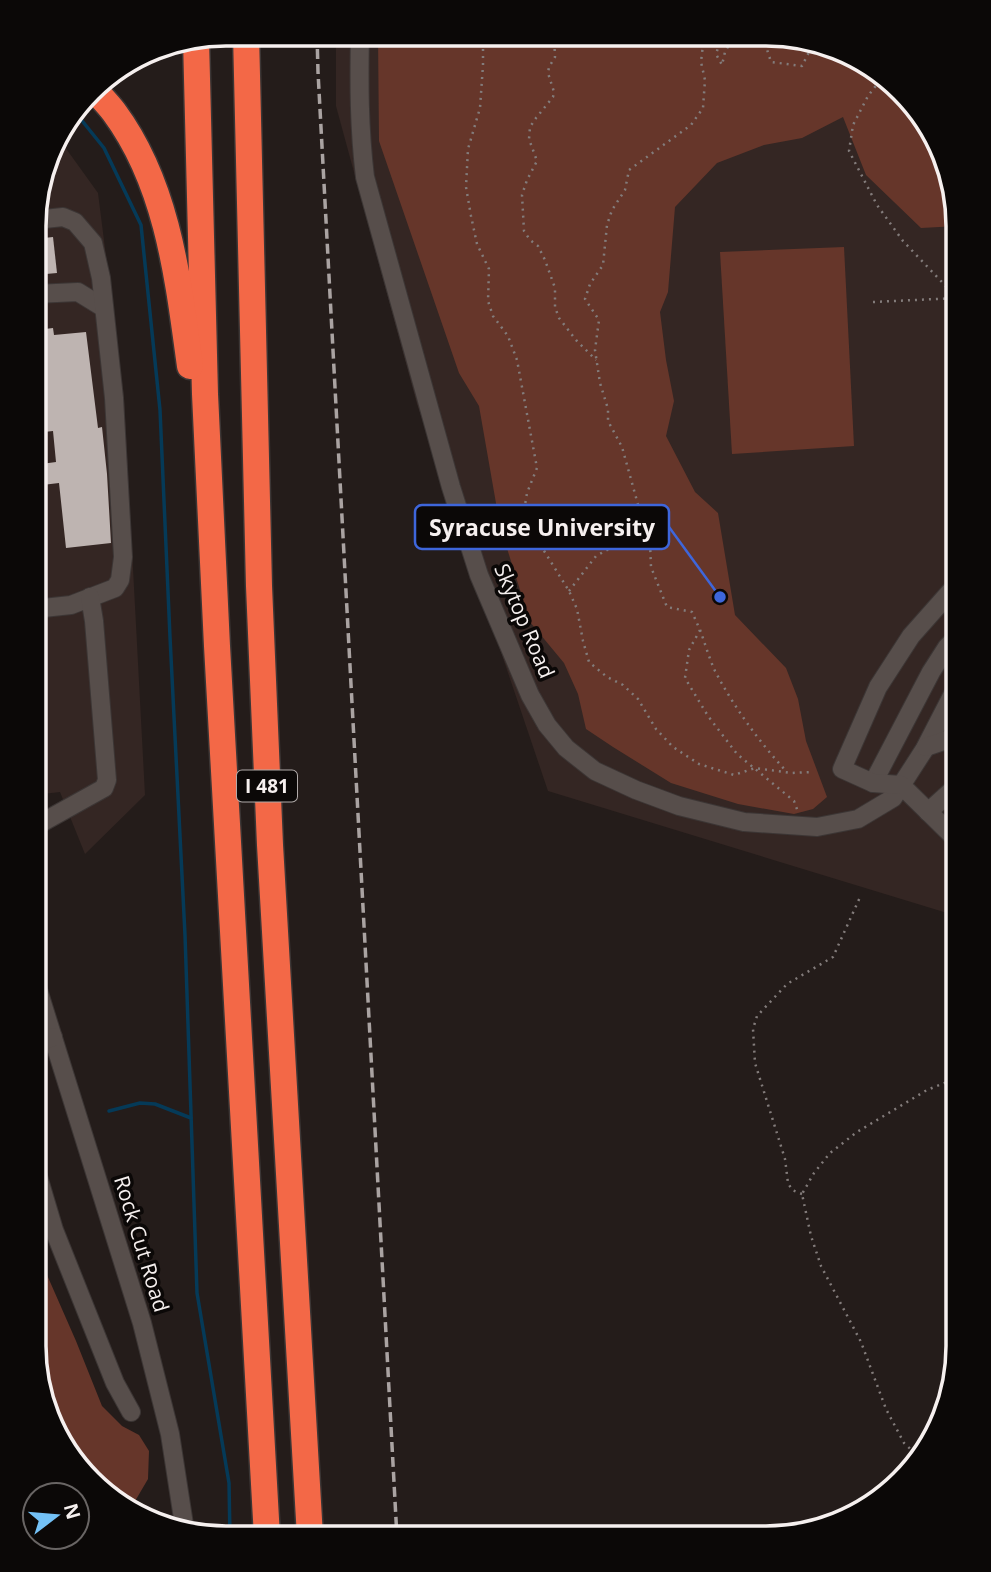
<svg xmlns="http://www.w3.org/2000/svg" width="991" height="1572" viewBox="0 0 991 1572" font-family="'Open Sans',sans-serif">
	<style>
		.built { fill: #342623 }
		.green { fill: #66362a }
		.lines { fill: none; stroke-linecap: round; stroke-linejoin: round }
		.stream { stroke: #053a58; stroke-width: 3.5 }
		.building { fill: #beb4b1 }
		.minor-casing { stroke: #3c3635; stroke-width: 20 }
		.highway-casing { stroke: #3c3635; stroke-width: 29 }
		.path { stroke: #837c7b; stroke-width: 2.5; stroke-dasharray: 2 5; stroke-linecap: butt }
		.minor { stroke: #574e4b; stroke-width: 18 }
		.highway { stroke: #f36847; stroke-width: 26 }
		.rail { stroke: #aaa3a2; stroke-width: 3.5; stroke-dasharray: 10 5; stroke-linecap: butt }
		.labels { text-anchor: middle; stroke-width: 7; stroke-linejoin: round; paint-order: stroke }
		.shield { fill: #0b0807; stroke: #b0aaa9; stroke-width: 2 }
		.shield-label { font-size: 19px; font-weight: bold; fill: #f6f0ef }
		.street-label { font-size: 21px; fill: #f6f0ef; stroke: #0b0807 }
		.rim { fill: none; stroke: #f6f0ef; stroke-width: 3.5 }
		.leader { fill: none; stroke: #3e66db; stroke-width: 2.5 }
		.callout-dot { fill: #3e66db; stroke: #0b0807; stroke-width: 2.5 }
		.callout { fill: #0b0807; stroke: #3e66db; stroke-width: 2.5 }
		.callout-label { font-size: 23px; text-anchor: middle; font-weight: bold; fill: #f6f0ef }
	</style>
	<rect width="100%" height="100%" fill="#241c1a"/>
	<g class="built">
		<polygon points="336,34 803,37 883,73 943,152 958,226 957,916 548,791 417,404 336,106"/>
		<polygon points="57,136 98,193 124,398 145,795 85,854 60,792 34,795 35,201 53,140"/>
	</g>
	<g class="green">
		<polygon points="378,34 803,37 883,73 943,152 958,226 921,228 866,175 843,117 802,138 764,145 717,163 675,207 668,292 660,312 666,360 674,401 666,436 695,492 718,513 735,615 786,668 798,699 806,741 827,797 813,809 794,814 738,804 671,783 613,747 586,729 578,694 564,663 530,622 500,526 479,406 459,373 379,141"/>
		<polygon points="844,247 854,446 732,454 720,252"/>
		<polygon points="33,1243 76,1341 102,1406 122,1426 139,1435 149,1451 148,1479 131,1508 108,1499 48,1420 33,1346"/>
	</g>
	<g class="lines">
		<g class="stream">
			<polyline points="75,112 104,148 141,225 160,410 170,637 185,935 197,1293 229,1483 230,1537"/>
			<polyline points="109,1111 140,1103 155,1104 191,1118"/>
		</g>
	</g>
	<g class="building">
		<polygon points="53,237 57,273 35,275 35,239"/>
		<polygon points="44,319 45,329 53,328 54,335 86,332 98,428 102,427 107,474 111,543 66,548 59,483 34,486 34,465 56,462 53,431 35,433 35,320"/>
	</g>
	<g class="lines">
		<g class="minor-casing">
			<g id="minor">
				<path d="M360 34C359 84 359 127 365 177L451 487 479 575 530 695 547 725 566 748 595 771 636 790 679 806 744 822 817 827 858 819 893 798 924 750 958 684"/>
				<polyline points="35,294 78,292 104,308"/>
				<polyline points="34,609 71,605 115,588 120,580 123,557 114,398 101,278 93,243 75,222 63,217 35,220"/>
				<polyline points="926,747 958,736"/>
				<polyline points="873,783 931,672 947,647 958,636"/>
				<polyline points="928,812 958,785"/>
				<polyline points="34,827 104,788 107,780 94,621 90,597"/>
				<polyline points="958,841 901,785 873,783 842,769 878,687 911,636 950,592 958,588"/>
				<polyline points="34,977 142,1323 170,1434 185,1531"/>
				<polyline points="34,1044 53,1037"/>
				<polyline points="34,1163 54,1230 115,1383 131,1412"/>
			</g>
		</g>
		<g class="highway-casing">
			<g id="highway">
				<polyline points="246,33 259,586 270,845 310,1537"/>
				<polyline points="196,39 205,394 217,646 267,1537"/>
				<path d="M93 88C100 96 108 104 114 112 168 185 178 279 190 366"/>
			</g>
		</g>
		<g class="path">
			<polyline points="483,35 483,65 480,108 468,149 466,187 471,216 477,244 489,269 488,301 493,316 508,336 517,360 537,468 527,493 523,517 569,591 577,609 583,641 589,662 607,677 623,685 638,699 656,729 673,747 699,764 734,775 755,768 791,773 813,772"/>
			<polyline points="554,35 555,57 549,67 548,73 554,92 553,97 536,118 530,127 529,139 537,161 527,180 522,195 524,231 530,240 538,246 545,260 555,288 555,307 559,318 576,340 596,360"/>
			<polyline points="704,36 701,62 705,80 703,108 691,125 629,170 625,190 612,210 607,225 603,265 590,284 585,299 599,320 595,350 600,383 608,409 608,421 622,447 642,519 650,543 651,567 667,607 692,612 700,630 689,650 685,678 708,716 737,754 794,801 798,812"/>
			<polyline points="722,36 716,54 722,65 725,52 734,36"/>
			<polyline points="763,37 771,62 802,66 814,42"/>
			<polyline points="884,75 868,96 853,125 849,151 877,205 903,241 957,298"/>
			<polyline points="873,302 957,298"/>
			<polyline points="569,591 596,556 645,529"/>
			<path d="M700 630C705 643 709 658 715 671 734 707 759 742 787 772"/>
			<polyline points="802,1194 792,1190 788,1183 785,1159 755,1063 753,1029 757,1016 787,984 833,957 861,895"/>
			<polyline points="920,1458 904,1443 886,1409 861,1342 821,1266 811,1236 802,1194 814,1173 830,1153 857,1132 927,1090 957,1078"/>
		</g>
		<use href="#minor" class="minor"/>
		<use href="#highway" class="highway"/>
		<polyline class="rail" points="317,34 318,72 397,1538"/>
	</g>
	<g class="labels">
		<rect class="shield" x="237" y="770.5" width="60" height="31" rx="5"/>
		<g class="shield-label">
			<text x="267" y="793">I 481</text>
		</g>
		<g class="street-label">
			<text transform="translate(524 621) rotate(67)" y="7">Skytop Road</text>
			<text transform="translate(141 1244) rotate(73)" y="7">Rock Cut Road</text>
		</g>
	</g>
	<path d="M0 0H991V1572H0ZM226 46H766A180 180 0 0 1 946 226V1346A180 180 0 0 1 766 1526H226A180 180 0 0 1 46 1346V226A180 180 0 0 1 226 46Z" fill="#0b0807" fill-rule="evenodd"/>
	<path class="rim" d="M226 46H766A180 180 0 0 1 946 226V1346A180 180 0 0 1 766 1526H226A180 180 0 0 1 46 1346V226A180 180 0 0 1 226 46Z"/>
	<path class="leader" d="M720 597L669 527"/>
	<circle class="callout-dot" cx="720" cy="597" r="7"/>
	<rect class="callout" x="415" y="505" width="254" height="44" rx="7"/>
	<g class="callout-label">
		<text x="542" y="536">Syracuse University</text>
	</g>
	<g transform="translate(56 1516) rotate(74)"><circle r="33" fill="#0b0807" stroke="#696564" stroke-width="2"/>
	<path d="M0-5L12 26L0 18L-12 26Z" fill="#73c1f6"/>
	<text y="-10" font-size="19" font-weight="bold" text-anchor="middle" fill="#f6f0ef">N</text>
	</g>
</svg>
